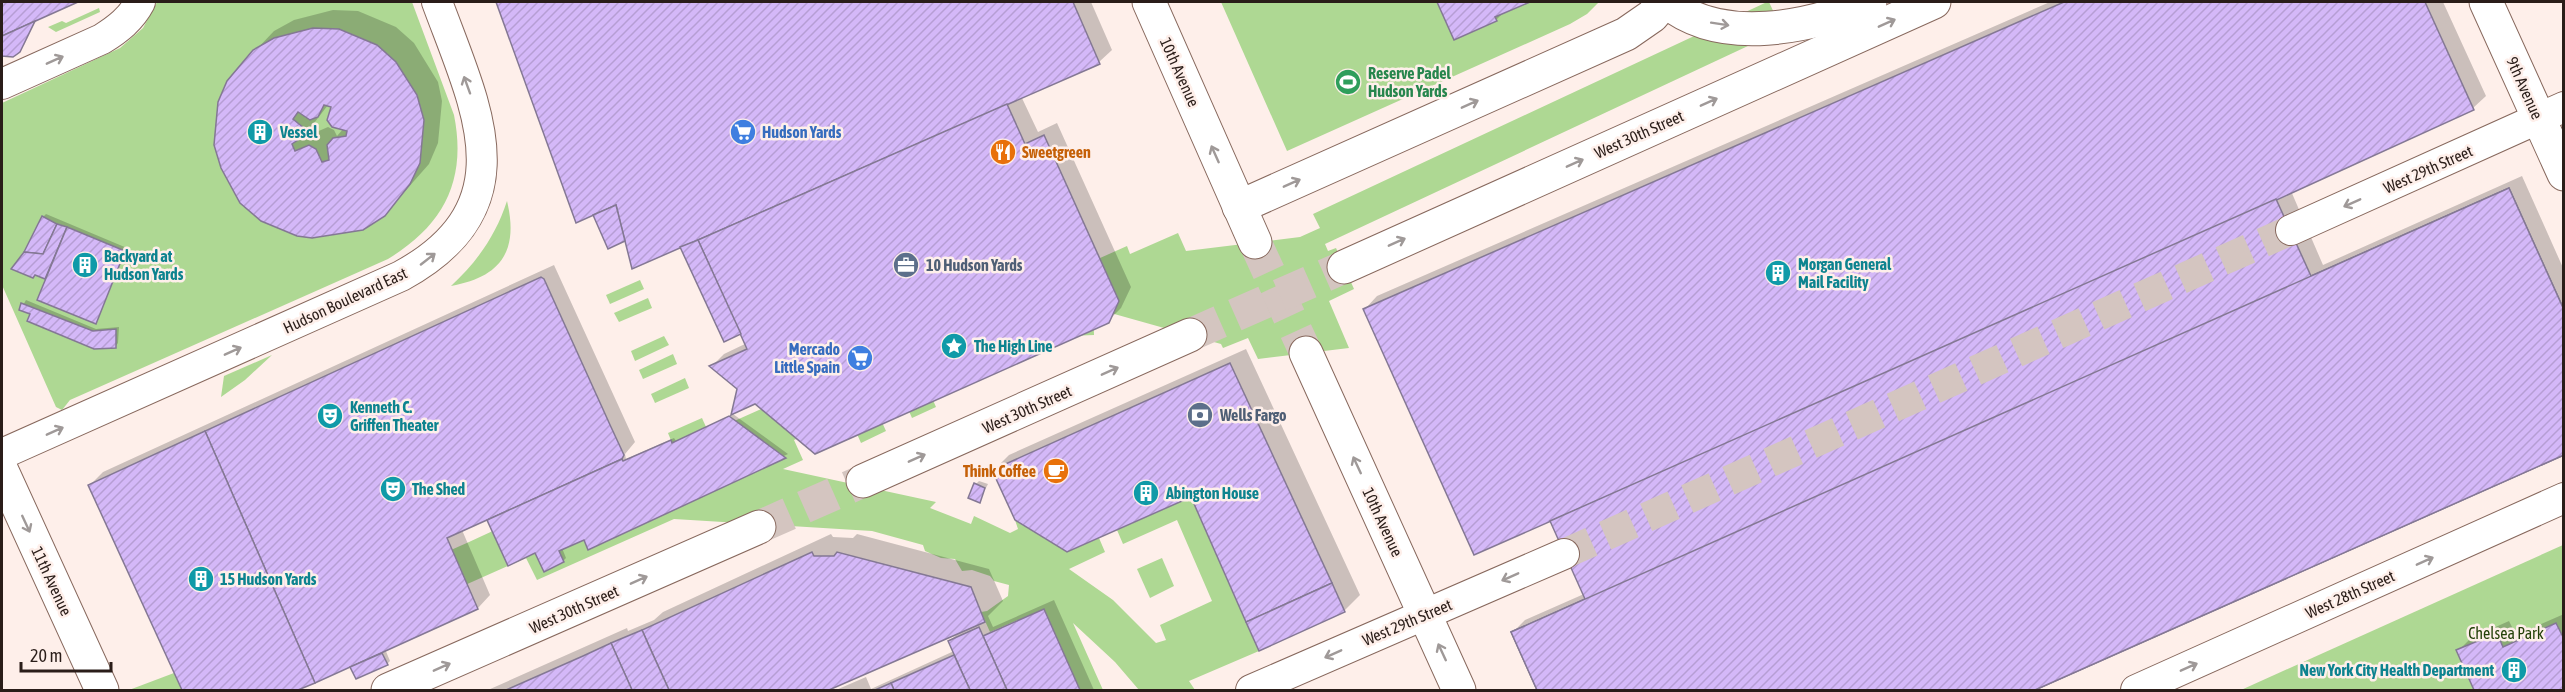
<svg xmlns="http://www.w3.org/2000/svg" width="2565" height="692" viewBox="0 0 2565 692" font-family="'Asap Condensed',sans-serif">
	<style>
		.green { fill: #aed893 }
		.shadow { fill: #0003; fill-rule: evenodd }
		.building { fill: url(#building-hatch); stroke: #847894; stroke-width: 1.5; fill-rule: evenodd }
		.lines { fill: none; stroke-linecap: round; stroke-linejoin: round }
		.minor-tunnel { stroke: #d4c5c0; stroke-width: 30; stroke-dasharray: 30 15; stroke-linecap: butt }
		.major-tunnel { stroke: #d4c5c0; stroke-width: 33; stroke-dasharray: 33 16; stroke-linecap: butt }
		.minor-casing { stroke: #87685d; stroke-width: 32 }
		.major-casing { stroke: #87685d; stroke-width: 35 }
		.minor { stroke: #fff; stroke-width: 30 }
		.major { stroke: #fff; stroke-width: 33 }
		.oneway { stroke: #9f9998 }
		.labels { text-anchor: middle; stroke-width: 5; stroke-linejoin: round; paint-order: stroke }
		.street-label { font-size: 16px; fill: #2a1d19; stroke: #feefea }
		.leisure-label { font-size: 16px; font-weight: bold; fill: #27864d; stroke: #feefea; text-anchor: start }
		.culture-label { font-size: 16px; font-weight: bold; fill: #0d838f; stroke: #feefea; text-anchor: start }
		.shop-label { font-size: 16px; font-weight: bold; fill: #366cbe; stroke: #feefea; text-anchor: start }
		.food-label { font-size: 16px; font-weight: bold; fill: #c56008; stroke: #feefea; text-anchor: start }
		.service-label { font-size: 16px; font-weight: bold; fill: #4e5e75; stroke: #feefea; text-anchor: start }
		.park-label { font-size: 16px; fill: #244109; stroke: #feefea }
	</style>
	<defs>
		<pattern id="building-hatch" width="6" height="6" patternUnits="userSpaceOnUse" patternTransform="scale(1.5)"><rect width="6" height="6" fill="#d4b8f8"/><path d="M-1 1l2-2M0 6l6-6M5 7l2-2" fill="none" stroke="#b69ed4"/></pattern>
	</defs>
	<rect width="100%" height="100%" fill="#feefea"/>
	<g class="green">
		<path d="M157 2H412L454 115C467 180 444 225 388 259L70 400 62 410 56 407 2 285V103L120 48 143 28Z"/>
		<polygon points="1221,2 1437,2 1454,40 1497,21 1495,17 1530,2 1599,2 1587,14 1570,24 1287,151"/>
		<polygon points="1767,2 1769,2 1782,30 1325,244 1328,251 1336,248 1354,289 1329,301 1349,348 1258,359 1248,338 1223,348 1221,344 1093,308 1094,335 1070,336 925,382 936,407 912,418 901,393 874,405 886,431 861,443 849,416 794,440 803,460 783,469 936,502 930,508 971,524 974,516 1010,533 1018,529 1015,520 1067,552 1099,538 1105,552 1069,569 1113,600 1156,643 1166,640 1160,625 1212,601 1177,520 1123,544 1117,530 1191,497 1259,651 1189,681 1195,690 1139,690 1115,662 1073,623 1103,690 1080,690 1044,609 990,632 981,612 987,611 1008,596 1009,585 994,581 990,576 972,570 962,571 955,559 941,558 925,551 923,545 872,531 674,519 537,580 526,558 229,690 129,690 174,673 469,542 510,523 510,521 1127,246 1130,254 1178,233 1186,251 1300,237 1320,228 1313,214"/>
		<polygon points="99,8 100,12 56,32 48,27 62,21 66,23"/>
		<path d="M507 201C519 251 501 277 451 286 477 262 496 235 507 201Z"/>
		<polygon points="640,280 644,289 610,304 606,295"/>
		<polygon points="648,298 652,308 619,322 614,313"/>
		<polygon points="664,336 669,345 635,361 631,351"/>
		<polygon points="673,354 677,364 643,379 639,370"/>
		<polygon points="272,355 245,380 221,397 224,376"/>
		<polygon points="685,378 689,388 655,403 651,394"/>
		<polygon points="702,418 706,427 672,443 668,433"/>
		<polygon points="2563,545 2563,690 2241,690"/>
		<polygon points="1162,558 1174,586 1150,598 1137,569"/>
	</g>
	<g class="shadow">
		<polygon points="2,2 75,2 37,19 24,45 15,54 7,56 2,55"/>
		<polygon points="498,2 1091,2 1112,50 1099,62 1021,96 1038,132 1057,123 1131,287 1121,308 1108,321 738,389 712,366 724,354 747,343 681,246 626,239 599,211 577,220"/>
		<polygon points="1438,2 1526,2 1505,11 1496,20 1455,38"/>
		<polygon points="2050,2 2443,2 2486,96 2473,108 2291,191 2323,265 2522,176 2564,270 2564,453 2031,690 1539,690 1513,632 1525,620 1584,594 1551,519 1365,309 1377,296"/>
		<path d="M333 10 358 11 396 27 414 43 438 82 442 101 438 143 429 164 384 215 312 236 255 51 274 31 294 20ZM328 105 332 106 344 128 337 136 334 130 328 127 314 133 311 127Z"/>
		<polygon points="46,214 127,248 95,322 47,278 35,274 43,217"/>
		<polygon points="554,265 635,442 625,454 626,459 674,438 676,441 733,414 788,454 589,548 584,538 562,548 566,558 563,561 536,551 509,564 488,518 462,530 490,595 478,608 385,649 390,661 387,664 352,667 357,662 293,690 184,690 90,485 103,472"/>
		<polygon points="26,300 96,329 119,327 118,343 115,347 21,309"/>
		<polygon points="1246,349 1360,595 1344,611 1192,495 993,471 1009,455"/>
		<polygon points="979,481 988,484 979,501 976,484"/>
		<polygon points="831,534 833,537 853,538 857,534 989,569 1003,601 988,616 993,627 1054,600 1094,690 836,690 866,677 871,689 954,651 949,642 960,631 825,690 488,690 627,628 628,631 654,620 663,612"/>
		<polygon points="2564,614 2564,690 2476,690 2458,651 2471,638 2509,621 2516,635"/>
	</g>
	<g class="building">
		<polygon points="2,2 78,2 2,36"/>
		<polygon points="496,2 1073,2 1100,64 632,269 616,205 576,223"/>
		<polygon points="1437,2 1530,2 1495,17 1497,21 1454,40"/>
		<polygon points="2064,2 2425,2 2474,110 2193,238 1474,555 1363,309"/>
		<polygon points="35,21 20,52 13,57 2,56 2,36"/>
		<path d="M313 28 339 29 377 45 396 62 417 95 424 120 420 163 410 184 385 216 363 230 312 238 297 236 261 221 240 203 221 168 214 145 218 102 227 81 253 50 274 38ZM324 105 331 107 327 120 332 127 347 131 346 136 333 138 327 145 329 160 322 162 316 149 309 145 295 151 292 144 304 136V128L293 119 298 112 310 120 318 117Z"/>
		<polygon points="1007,104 1025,144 1044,135 1119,301 1109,323 815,454 755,404 731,415 737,389 709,366 747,349 698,240"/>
		<polygon points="2509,188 2564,310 2564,455 2035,690 1537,690 1511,632 1585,599 1550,521 2276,199 2311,276"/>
		<polygon points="2509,188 2564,310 2564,455 2035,690 1537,690 1511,632"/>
		<polygon points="616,205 625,241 608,249 593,215"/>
		<polygon points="42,216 57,224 43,254 24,252"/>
		<polygon points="57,224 67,227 45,279 35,275 33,278 11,269 24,252 43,254"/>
		<polygon points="67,227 125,251 96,324 37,300"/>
		<polygon points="698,240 741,334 724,342 680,247"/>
		<polygon points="541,277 544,279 611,427 624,455 622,459 447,538 478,609 315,683 205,431"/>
		<polygon points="21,303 93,331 116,329 116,348 94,349 27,321 30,314 19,310"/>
		<polygon points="1230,363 1332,583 1246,622 1191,497 1067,552 1015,520 992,470"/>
		<polygon points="729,416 786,458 588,550 584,540 559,551 564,562 544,572 535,553 508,566 487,520 622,459 623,461 671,440 672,443"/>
		<polygon points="205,431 315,683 298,690 182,690 88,485"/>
		<polygon points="974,483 985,488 980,503 968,498"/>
		<polygon points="812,552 814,556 834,556 837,552 971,587 985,622 829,690 669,690 642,630"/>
		<polygon points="1332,583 1345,612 1259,651 1246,622"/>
		<polygon points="1044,609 1080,690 1007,690 983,636"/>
		<polygon points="2556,623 2564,639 2564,690 2474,690 2456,650 2497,633 2503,647"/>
		<polygon points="979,627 1007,690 970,690 948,641"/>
		<polygon points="642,630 649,646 669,690 632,690 611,643"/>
		<polygon points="611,643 632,690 506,690 583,656"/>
		<polygon points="382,653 388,665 356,679 350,667"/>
		<polygon points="954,655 970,690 894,690 891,683"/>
		<polygon points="891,683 894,690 875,690"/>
	</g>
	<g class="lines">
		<polyline class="minor-tunnel" points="1564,554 2291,230"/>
		<g class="major-tunnel">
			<polyline points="1255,242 1306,353"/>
			<polyline points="1190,335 1344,267"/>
			<polyline points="759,527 863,481"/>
		</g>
		<g class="minor-casing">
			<g id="minor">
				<path d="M2 84 102 39C118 29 131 19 140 2"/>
				<polyline points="2291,230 2564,107"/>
				<path d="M2 454 401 276C529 206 476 108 437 2"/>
				<polyline points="1251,690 1564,554"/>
				<polyline points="2136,690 2564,498"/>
			</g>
		</g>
		<g class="major-casing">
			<g id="major">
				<polyline points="1149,2 1255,242"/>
				<path d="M1667 2C1722 47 1811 27 1870 2"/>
				<polyline points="2486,2 2564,174"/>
				<polyline points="1239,207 1626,34 1652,16 1664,2"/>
				<polyline points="1344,267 1934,2"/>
				<polyline points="1306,353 1459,690"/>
				<polyline points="2,471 102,690"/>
				<polyline points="863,481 1190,335"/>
				<polyline points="388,690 759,527"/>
			</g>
		</g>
		<use href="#minor" class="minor"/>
		<use href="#major" class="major"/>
	</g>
	<defs><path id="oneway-shaft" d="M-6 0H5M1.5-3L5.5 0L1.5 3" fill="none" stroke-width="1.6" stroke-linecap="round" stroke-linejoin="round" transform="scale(1.5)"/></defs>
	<g class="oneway">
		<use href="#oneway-shaft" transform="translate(1887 23) rotate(-24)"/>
		<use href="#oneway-shaft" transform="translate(1720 24) rotate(9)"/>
		<use href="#oneway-shaft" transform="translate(55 60) rotate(-24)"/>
		<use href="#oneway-shaft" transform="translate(467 85) rotate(-110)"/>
		<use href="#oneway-shaft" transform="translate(1709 102) rotate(-24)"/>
		<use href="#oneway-shaft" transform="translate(1470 104) rotate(-24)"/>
		<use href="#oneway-shaft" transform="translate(1215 154) rotate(-114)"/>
		<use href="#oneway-shaft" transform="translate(1575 163) rotate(-24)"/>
		<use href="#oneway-shaft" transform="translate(1292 183) rotate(-24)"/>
		<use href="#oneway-shaft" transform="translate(2352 203) rotate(156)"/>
		<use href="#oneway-shaft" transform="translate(1397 242) rotate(-24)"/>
		<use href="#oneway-shaft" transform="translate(428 259) rotate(-38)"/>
		<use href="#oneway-shaft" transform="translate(233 351) rotate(-24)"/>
		<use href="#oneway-shaft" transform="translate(1110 371) rotate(-24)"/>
		<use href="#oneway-shaft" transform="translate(55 431) rotate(-24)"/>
		<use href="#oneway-shaft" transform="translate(917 458) rotate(-24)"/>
		<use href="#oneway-shaft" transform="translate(1357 465) rotate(-115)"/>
		<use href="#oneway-shaft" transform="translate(26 524) rotate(65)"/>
		<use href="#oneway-shaft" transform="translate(2425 561) rotate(-24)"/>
		<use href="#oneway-shaft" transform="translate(1510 577) rotate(156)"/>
		<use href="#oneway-shaft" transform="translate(639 580) rotate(-24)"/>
		<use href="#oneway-shaft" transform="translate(1442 652) rotate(-115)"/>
		<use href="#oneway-shaft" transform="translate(1333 654) rotate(156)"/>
		<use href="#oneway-shaft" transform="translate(442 667) rotate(-24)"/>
		<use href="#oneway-shaft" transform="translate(2189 667) rotate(-24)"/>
	</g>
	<defs>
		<g id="stadium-disc" transform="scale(1.35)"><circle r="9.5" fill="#2e9e5b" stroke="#feefea"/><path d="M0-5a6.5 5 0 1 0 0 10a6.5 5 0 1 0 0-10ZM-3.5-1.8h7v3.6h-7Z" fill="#fff"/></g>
		<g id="building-disc" transform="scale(1.35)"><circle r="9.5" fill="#0f9aa8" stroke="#feefea"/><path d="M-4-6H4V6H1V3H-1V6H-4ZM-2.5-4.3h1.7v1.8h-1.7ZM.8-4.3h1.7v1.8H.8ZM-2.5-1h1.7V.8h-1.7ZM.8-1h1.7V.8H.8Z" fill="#fff"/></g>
		<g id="supermarket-disc" transform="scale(1.35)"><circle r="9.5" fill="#3f7fe0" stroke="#feefea"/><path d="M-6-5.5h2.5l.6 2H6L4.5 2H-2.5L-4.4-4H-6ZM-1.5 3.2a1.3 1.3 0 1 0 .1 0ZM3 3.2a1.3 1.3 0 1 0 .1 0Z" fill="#fff"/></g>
		<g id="restaurant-disc" transform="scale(1.35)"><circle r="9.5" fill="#e8710a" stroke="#feefea"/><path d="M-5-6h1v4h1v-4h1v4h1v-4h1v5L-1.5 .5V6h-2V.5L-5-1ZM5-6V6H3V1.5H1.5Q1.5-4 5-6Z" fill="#fff"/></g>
		<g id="office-disc" transform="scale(1.35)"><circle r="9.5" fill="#5c6f8a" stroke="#feefea"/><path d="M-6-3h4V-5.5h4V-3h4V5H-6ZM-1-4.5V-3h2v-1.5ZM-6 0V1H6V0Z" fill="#fff"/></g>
		<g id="sight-disc" transform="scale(1.35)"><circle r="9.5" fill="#0f9aa8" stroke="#feefea"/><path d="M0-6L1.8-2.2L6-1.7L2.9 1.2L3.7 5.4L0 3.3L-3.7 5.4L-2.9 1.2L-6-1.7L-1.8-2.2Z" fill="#fff"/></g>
		<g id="bank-disc" transform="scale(1.35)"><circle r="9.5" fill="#5c6f8a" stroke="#feefea"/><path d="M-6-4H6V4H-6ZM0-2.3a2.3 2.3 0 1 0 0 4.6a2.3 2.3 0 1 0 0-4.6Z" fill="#fff"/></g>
		<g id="theatre-disc" transform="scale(1.35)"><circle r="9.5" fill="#0f9aa8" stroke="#feefea"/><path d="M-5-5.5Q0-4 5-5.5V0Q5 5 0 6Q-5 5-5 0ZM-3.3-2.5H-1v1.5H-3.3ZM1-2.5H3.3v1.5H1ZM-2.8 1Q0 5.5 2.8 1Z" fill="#fff"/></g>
		<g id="cafe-disc" transform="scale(1.35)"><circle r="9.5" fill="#e8710a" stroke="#feefea"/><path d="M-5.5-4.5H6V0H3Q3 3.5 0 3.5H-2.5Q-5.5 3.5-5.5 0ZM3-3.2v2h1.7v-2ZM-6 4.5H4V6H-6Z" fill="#fff"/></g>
	</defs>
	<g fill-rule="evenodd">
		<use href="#stadium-disc" x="1348" y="82"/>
		<use href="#building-disc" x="260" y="132"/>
		<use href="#supermarket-disc" x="743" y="132"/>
		<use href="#restaurant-disc" x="1003" y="152"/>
		<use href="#building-disc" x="85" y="265"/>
		<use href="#office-disc" x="906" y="265"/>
		<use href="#building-disc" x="1778" y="273"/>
		<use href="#sight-disc" x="954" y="346"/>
		<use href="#supermarket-disc" x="860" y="358"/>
		<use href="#bank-disc" x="1200" y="415"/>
		<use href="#theatre-disc" x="330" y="416"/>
		<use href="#cafe-disc" x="1056" y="471"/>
		<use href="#theatre-disc" x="393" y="489"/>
		<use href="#building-disc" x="1146" y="493"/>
		<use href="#building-disc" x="201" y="579"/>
		<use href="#building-disc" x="2514" y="670"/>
	</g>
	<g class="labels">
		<g class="street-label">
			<text transform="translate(1180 72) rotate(66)" y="6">10th Avenue</text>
			<text transform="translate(2525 88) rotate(66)" y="6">9th Avenue</text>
			<text transform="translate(1639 134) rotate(-24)" y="6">West 30th Street</text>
			<text transform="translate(2428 169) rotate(-24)" y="6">West 29th Street</text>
			<text transform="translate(345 300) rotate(-25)" y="6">Hudson Boulevard East</text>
			<text transform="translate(1027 409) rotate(-24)" y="6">West 30th Street</text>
			<text transform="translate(1383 522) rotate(65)" y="6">10th Avenue</text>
			<text transform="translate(52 581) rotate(65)" y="6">11th Avenue</text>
			<text transform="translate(2350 594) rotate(-24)" y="6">West 28th Street</text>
			<text transform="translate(574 609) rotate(-24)" y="6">West 30th Street</text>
			<text transform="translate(1407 622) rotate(-23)" y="6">West 29th Street</text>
		</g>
		<g class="leisure-label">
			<text x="1368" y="79">Reserve Padel<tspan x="1368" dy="18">Hudson Yards</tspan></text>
		</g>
		<g class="culture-label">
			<text x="280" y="138">Vessel</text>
			<text x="104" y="262">Backyard at<tspan x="104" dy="18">Hudson Yards</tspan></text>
			<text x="1798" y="270">Morgan General<tspan x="1798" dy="18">Mail Facility</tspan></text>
			<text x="974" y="352">The High Line</text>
			<text x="350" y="413">Kenneth C.<tspan x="350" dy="18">Griffen Theater</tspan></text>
			<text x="412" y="495">The Shed</text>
			<text x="1166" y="499">Abington House</text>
			<text x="220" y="585">15 Hudson Yards</text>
			<text x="2494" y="676" text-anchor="end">New York City Health Department</text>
		</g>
		<g class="shop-label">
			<text x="762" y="138">Hudson Yards</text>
			<text x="840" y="355" text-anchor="end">Mercado<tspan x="840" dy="18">Little Spain</tspan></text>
		</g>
		<g class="food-label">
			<text x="1022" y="158">Sweetgreen</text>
			<text x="1036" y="477" text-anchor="end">Think Coffee</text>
		</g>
		<g class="service-label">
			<text x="926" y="271">10 Hudson Yards</text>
			<text x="1220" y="421">Wells Fargo</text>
		</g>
		<g class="park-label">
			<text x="2506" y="639">Chelsea Park</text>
		</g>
	</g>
	<rect width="2565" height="692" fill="none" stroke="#2a1d19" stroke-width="6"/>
	<path d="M21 662v9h90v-9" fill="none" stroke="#2a1d19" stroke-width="3"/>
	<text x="30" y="662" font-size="18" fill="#2a1d19" stroke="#feefea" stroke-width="4.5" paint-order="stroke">20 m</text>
</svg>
